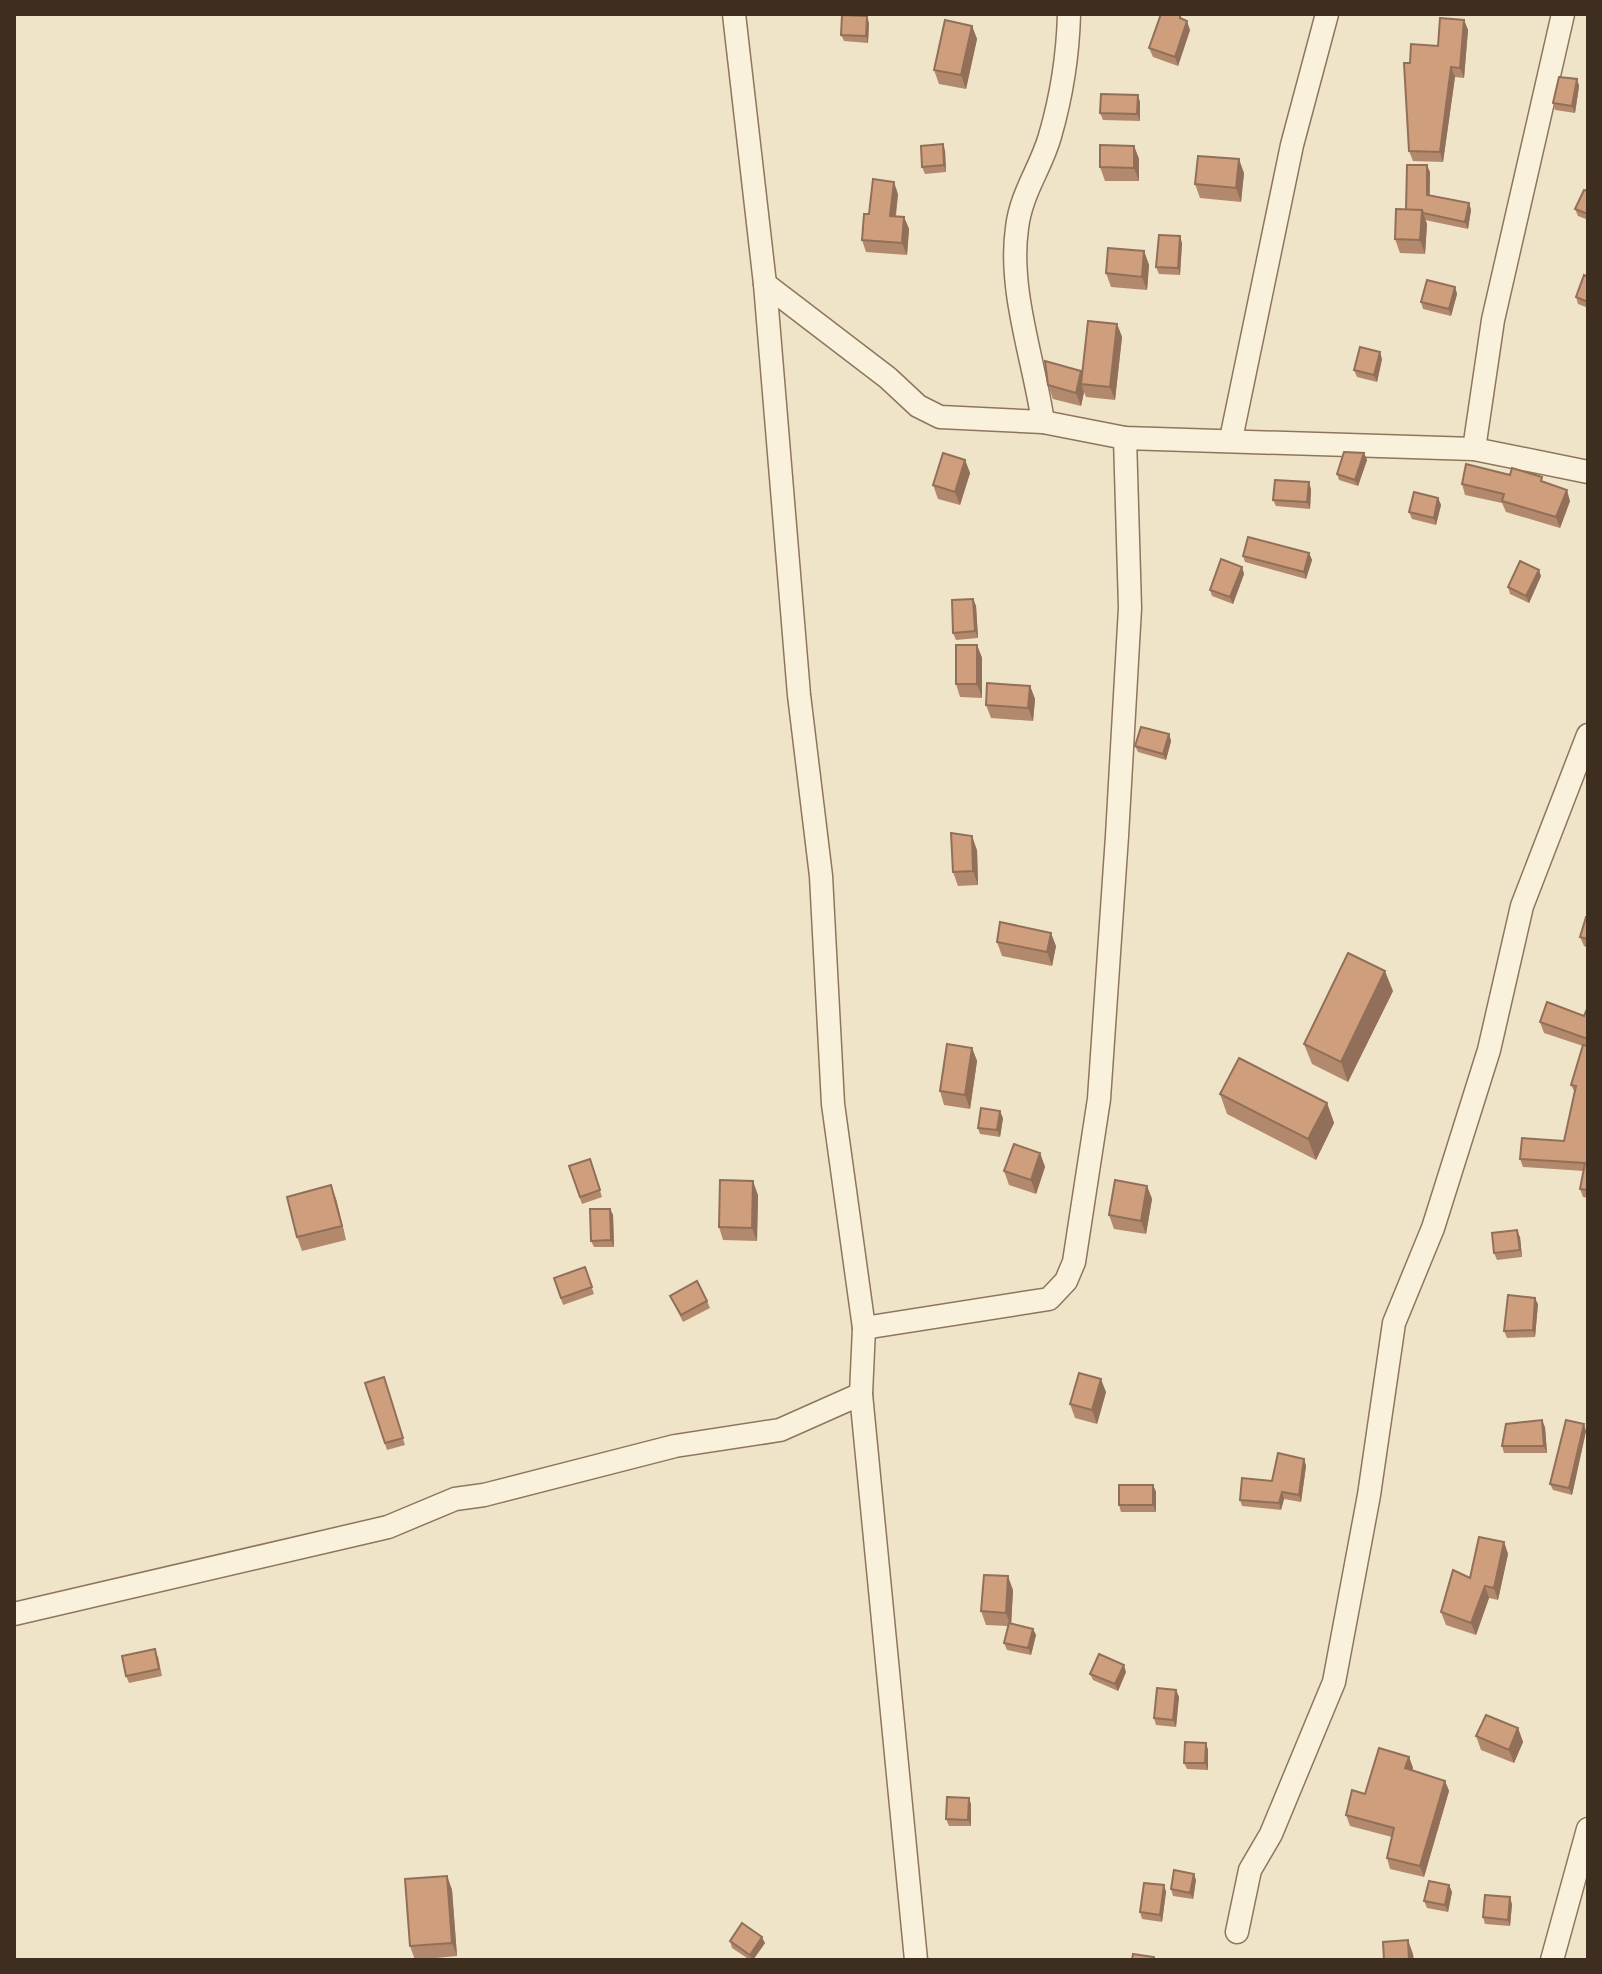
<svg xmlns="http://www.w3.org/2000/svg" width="1602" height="1974" viewBox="0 0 1602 1974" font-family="Literata,serif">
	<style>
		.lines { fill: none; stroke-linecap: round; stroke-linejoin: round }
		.minor-casing { stroke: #8d765c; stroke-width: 25 }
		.minor { stroke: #faf1dc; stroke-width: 22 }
		.wall { fill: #b2896c }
		.shaded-wall { fill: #916f58 }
		.building { fill: #cf9f7d; stroke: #916f58; stroke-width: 2 }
	</style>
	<rect width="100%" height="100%" fill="#f0e4c8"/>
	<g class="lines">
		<g class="minor-casing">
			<g id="minor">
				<polyline points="734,14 765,284 799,695 821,876 833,1104 864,1328 861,1394 916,1960"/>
				<polyline points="765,284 888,378 918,406 940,417 1043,422 1125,438 1474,449 1588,472"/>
				<path d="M1043 422C1034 360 1008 290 1017 228 1021 193 1041 168 1050 136 1061 98 1068 53 1069 14"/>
				<polyline points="1231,439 1292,145 1327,14"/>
				<polyline points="1474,449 1493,320 1563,14"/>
				<polyline points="864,1328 1049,1299 1066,1281 1074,1262 1099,1099 1117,836 1130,608 1125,438"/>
				<polyline points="14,1614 388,1527 455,1499 484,1495 675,1446 780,1430 861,1394"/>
				<polyline points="1237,1932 1250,1870 1271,1834 1334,1682 1369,1495 1394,1323 1433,1228 1489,1050 1522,906 1588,735"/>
				<polyline points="1552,1960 1588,1829"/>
			</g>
		</g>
		<use href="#minor" class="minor"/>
	</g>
	<g class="wall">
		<polygon points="1184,20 1190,30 1178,66 1153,57 1149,48"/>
		<polygon points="1464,20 1468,30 1464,78 1455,77 1443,162 1413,161 1409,151 1438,46"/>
		<polygon points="869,23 868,43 844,41 841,35"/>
		<polygon points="972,26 977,39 966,89 939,84 934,70"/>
		<polygon points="1577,79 1579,86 1575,113 1555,110 1553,103"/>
		<polygon points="1140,102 1140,121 1103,120 1100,113"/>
		<polygon points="943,144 945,151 946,172 925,174 922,167"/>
		<polygon points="1134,146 1139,159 1139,181 1105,181 1100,167"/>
		<polygon points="1430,172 1430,195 1469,203 1471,210 1468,229 1425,220 1427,224 1425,254 1400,253 1395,239 1406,210"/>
		<polygon points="1244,173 1241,202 1200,198 1195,184"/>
		<polygon points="1588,191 1588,220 1578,216 1575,209"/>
		<polygon points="898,194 896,216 904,217 909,229 907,255 866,252 862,240 869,214"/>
		<polygon points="1182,243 1180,275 1159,274 1156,267"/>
		<polygon points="1144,251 1149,265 1147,290 1111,287 1106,273"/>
		<polygon points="1588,277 1588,308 1578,304 1576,297"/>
		<polygon points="1455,287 1457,294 1451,316 1423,309 1421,302"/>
		<polygon points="1117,324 1122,337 1115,400 1086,397 1084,392 1081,406 1053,399 1048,385 1082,374"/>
		<polygon points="1382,359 1377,382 1357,377 1354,370"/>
		<polygon points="1364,453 1367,460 1358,486 1339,480 1337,474"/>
		<polygon points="965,460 970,473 960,505 938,499 933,485"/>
		<polygon points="1544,482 1570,501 1560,528 1506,512 1502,503 1465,495 1462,484"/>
		<polygon points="1311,489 1310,509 1276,506 1273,500"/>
		<polygon points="1438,498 1441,505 1436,525 1412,519 1409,512"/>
		<polygon points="1309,553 1312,560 1306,579 1245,562 1243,556"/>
		<polygon points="1242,567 1244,574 1233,604 1212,596 1210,590"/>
		<polygon points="1541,576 1529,603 1510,594 1508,587"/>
		<polygon points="973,599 976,606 978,638 956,640 953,633"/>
		<polygon points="977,645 982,658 982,698 960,697 956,684"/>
		<polygon points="1030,686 1035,699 1033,721 991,718 986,705"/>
		<polygon points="1169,734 1171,741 1166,760 1138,752 1135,746"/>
		<polygon points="977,850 978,885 958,886 953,872"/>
		<polygon points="1588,917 1588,948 1584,946 1580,937"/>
		<polygon points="997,942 1056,946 1052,966 1002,956"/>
		<polygon points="1393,991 1348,1082 1312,1064 1304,1044"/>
		<polygon points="1588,1007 1588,1198 1583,1197 1580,1189 1584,1171 1523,1167 1520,1159 1564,1141 1575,1093 1571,1085 1583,1046 1544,1033 1540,1022 1584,1016"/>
		<polygon points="972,1048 977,1061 970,1109 944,1105 940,1091"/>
		<polygon points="1220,1094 1327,1103 1334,1123 1316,1160 1227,1114"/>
		<polygon points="1003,1118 1000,1137 980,1134 978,1128"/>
		<polygon points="1040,1153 1045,1167 1036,1194 1009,1185 1004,1171"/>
		<polygon points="590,1159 602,1197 582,1204 569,1166"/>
		<polygon points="1147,1186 1152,1199 1146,1234 1114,1229 1109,1215"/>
		<polygon points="758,1195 757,1241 723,1240 719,1227"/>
		<polygon points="336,1199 346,1240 302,1251 297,1237"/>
		<polygon points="610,1209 613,1215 614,1247 594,1247 591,1241"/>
		<polygon points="1520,1237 1522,1257 1497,1260 1494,1253"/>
		<polygon points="585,1267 594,1294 563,1305 554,1278"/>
		<polygon points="670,1296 707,1301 710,1308 683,1322"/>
		<polygon points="1538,1304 1535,1337 1507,1338 1504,1331"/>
		<polygon points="384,1377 405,1445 387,1450 365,1383"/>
		<polygon points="1106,1392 1097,1424 1075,1418 1070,1404"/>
		<polygon points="1545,1427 1547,1453 1504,1453 1502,1446"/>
		<polygon points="1586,1431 1572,1495 1553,1490 1550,1484"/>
		<polygon points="1304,1459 1306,1466 1301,1502 1284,1499 1281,1510 1242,1506 1240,1500 1272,1481"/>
		<polygon points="1153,1485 1156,1492 1156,1512 1121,1512 1119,1505"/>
		<polygon points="1504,1542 1508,1554 1498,1600 1489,1598 1476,1635 1446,1625 1441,1612 1470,1578"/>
		<polygon points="1013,1590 1011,1624 1033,1629 1036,1635 1031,1655 1007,1650 1004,1643 1008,1626 986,1625 981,1611"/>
		<polygon points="158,1656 162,1676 129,1683 126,1676"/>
		<polygon points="1126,1672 1118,1691 1093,1680 1090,1674"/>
		<polygon points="1176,1690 1179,1697 1176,1727 1156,1725 1154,1718"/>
		<polygon points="1518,1728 1523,1742 1514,1763 1481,1750 1476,1736"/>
		<polygon points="1206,1743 1208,1750 1208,1770 1187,1769 1184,1763"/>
		<polygon points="1409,1757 1413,1768 1412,1770 1445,1781 1449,1791 1424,1877 1390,1869 1387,1858 1392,1837 1350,1826 1346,1815 1365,1794"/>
		<polygon points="971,1804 971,1826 949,1826 946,1819"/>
		<polygon points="447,1876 452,1890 457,1956 415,1960 410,1946"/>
		<polygon points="1196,1880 1193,1899 1173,1896 1171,1889"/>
		<polygon points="1164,1885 1166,1892 1162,1922 1142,1919 1140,1912"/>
		<polygon points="1449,1885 1452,1892 1448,1912 1427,1908 1424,1901"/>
		<polygon points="1512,1904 1510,1926 1485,1924 1483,1917"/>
		<polygon points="730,1941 765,1943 753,1960 750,1960 732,1948"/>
	</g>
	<g class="shaded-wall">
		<polygon points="867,16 869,23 868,43 866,36"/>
		<polygon points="1464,20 1468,30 1464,78 1460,68"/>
		<polygon points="1187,21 1190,30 1178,66 1175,57"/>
		<polygon points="972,26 977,39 966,89 961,75"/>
		<polygon points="1451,67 1455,77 1443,162 1440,152"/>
		<polygon points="1577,79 1579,86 1575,113 1572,106"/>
		<polygon points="1138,95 1140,102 1140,121 1137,114"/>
		<polygon points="943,144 945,151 946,172 944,165"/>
		<polygon points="1134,146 1139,159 1139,181 1134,168"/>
		<polygon points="1239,159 1244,173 1241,202 1236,188"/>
		<polygon points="1427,165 1430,172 1429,201 1427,195"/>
		<polygon points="894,182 898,194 894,228 890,216"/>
		<polygon points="1469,203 1471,210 1468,229 1465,222"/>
		<polygon points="1422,210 1427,224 1425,254 1420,240"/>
		<polygon points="904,217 909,229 907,255 902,243"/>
		<polygon points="1180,236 1182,243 1180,275 1178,268"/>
		<polygon points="1144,251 1149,265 1147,290 1142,277"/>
		<polygon points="1455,287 1457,294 1451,316 1449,309"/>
		<polygon points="1117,324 1122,337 1115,400 1110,387"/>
		<polygon points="1380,352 1382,359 1377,382 1374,375"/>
		<polygon points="1081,371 1086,384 1081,384 1084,392 1081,406 1076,393"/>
		<polygon points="1364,453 1367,460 1358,486 1355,480"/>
		<polygon points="965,460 970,473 960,505 955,492"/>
		<polygon points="1309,482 1311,489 1310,509 1307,502"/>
		<polygon points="1567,490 1570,501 1560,528 1556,517"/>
		<polygon points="1438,498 1441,505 1436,525 1434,518"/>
		<polygon points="1309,553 1312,560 1306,579 1304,572"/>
		<polygon points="1242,567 1244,574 1233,604 1230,597"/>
		<polygon points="1539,570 1541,576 1529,603 1526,596"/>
		<polygon points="973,599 976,606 978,638 975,631"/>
		<polygon points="977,645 982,658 982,698 977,684"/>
		<polygon points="1030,686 1035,699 1033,721 1028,708"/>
		<polygon points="1169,734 1171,741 1166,760 1163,754"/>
		<polygon points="972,836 977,850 978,885 973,871"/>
		<polygon points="1051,933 1056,946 1052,966 1047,952"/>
		<polygon points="1385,971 1393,991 1348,1082 1341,1062"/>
		<polygon points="972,1048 977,1061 970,1109 965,1095"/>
		<polygon points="1327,1103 1334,1123 1316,1160 1308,1139"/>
		<polygon points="1000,1111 1003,1118 1000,1137 997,1130"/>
		<polygon points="1040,1153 1045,1167 1036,1194 1031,1180"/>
		<polygon points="753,1181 758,1195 757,1241 752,1228"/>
		<polygon points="331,1185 336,1199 346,1240 342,1226"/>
		<polygon points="1147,1186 1152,1199 1146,1234 1141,1221"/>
		<polygon points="610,1209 613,1215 614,1247 611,1240"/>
		<polygon points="1517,1230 1520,1237 1522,1257 1520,1250"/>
		<polygon points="1535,1298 1538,1304 1535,1337 1533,1330"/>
		<polygon points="1101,1379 1106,1392 1097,1424 1092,1410"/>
		<polygon points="1542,1420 1545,1427 1547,1453 1544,1446"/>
		<polygon points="1584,1424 1586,1431 1572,1495 1569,1488"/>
		<polygon points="1304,1459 1306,1466 1301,1502 1299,1495"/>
		<polygon points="1153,1485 1156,1492 1156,1512 1153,1505"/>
		<polygon points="1282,1492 1284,1499 1281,1510 1279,1503"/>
		<polygon points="1504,1542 1508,1554 1498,1600 1494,1588"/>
		<polygon points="1008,1576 1013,1590 1011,1627 1006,1613"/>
		<polygon points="1485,1586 1489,1598 1476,1635 1471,1623"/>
		<polygon points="1033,1629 1036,1635 1031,1655 1028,1648"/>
		<polygon points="1124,1665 1126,1672 1118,1691 1115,1684"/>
		<polygon points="1176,1690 1179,1697 1176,1727 1173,1720"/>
		<polygon points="1518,1728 1523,1742 1514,1763 1509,1750"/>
		<polygon points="1206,1743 1208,1750 1208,1770 1205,1763"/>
		<polygon points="1409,1757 1413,1768 1409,1779 1405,1768"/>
		<polygon points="1445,1781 1449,1791 1424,1877 1420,1866"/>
		<polygon points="969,1798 971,1804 971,1826 968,1820"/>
		<polygon points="1194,1874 1196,1880 1193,1899 1190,1893"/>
		<polygon points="447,1876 452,1890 457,1956 452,1943"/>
		<polygon points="1164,1885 1166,1892 1162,1922 1160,1915"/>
		<polygon points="1449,1885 1452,1892 1448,1912 1445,1905"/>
		<polygon points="1510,1897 1512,1904 1510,1926 1508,1920"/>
		<polygon points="762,1937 765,1943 753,1960 752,1960 750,1955"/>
		<polygon points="1408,1940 1413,1954 1414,1960 1409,1960"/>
	</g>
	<g class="building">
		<polygon points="1161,14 1180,14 1180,18 1187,21 1175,57 1149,48"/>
		<polygon points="842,15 867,16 866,36 841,35"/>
		<polygon points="1440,18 1464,20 1460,68 1451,67 1440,152 1409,151 1404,63 1410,63 1411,44 1438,46"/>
		<polygon points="945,20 972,26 961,75 934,70"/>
		<polygon points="1559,77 1577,79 1572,106 1553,103"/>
		<polygon points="1101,94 1138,95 1137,114 1100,113"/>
		<polygon points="943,144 944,165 922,167 921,146"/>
		<polygon points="1100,145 1134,146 1134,168 1100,167"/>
		<polygon points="1198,156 1239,159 1236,188 1195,184"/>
		<polygon points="1407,165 1427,165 1427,195 1469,203 1465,222 1423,213 1422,210 1406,210"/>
		<polygon points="873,179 894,182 890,216 904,217 902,243 862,240 864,214 869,214"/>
		<polygon points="1584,190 1588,191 1588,214 1575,209"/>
		<polygon points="1396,209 1422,210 1420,240 1395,239"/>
		<polygon points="1159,235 1180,236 1178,268 1156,267"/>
		<polygon points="1108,248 1144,251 1142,277 1106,273"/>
		<polygon points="1584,275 1588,277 1588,302 1576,297"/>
		<polygon points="1427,280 1455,287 1449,309 1421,302"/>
		<polygon points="1088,321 1117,324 1110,387 1081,384"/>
		<polygon points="1360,347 1380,352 1374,375 1354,370"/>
		<polygon points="1045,361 1081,371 1076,393 1048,385"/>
		<polygon points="1344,452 1364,453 1355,480 1337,474"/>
		<polygon points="943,453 965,460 955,492 933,485"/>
		<polygon points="1466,464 1510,475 1512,468 1542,477 1541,481 1567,490 1556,517 1502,501 1504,494 1462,484"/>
		<polygon points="1275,480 1309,482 1307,502 1273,500"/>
		<polygon points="1414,492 1438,498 1434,518 1409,512"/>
		<polygon points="1248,537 1309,553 1304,572 1243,556"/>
		<polygon points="1221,559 1242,567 1230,597 1210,590"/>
		<polygon points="1520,561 1539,570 1526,596 1508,587"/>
		<polygon points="973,599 975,631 953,633 952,600"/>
		<rect x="956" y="645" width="21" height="39"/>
		<polygon points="987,683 1030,686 1028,708 986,705"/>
		<polygon points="1141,727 1169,734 1163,754 1135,746"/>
		<polygon points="951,833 972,836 973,871 953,872"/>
		<polygon points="1586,917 1588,917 1588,939 1580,937"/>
		<polygon points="1000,922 1051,933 1047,952 997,942"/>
		<polygon points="1348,953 1385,971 1341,1062 1304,1044"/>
		<polygon points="1547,1002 1584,1016 1588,1007 1588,1039 1540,1022"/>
		<polygon points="947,1044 972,1048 965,1095 940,1091"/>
		<polygon points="1583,1045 1588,1046 1588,1190 1580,1189 1585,1163 1520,1159 1522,1138 1564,1141 1576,1086 1571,1085"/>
		<polygon points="1239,1058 1327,1103 1308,1139 1220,1094"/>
		<polygon points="981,1108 1000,1111 997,1130 978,1128"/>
		<polygon points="1014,1144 1040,1153 1031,1180 1004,1171"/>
		<polygon points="590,1159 600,1190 580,1197 569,1166"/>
		<polygon points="720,1180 753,1181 752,1228 719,1227"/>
		<polygon points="1115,1180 1147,1186 1141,1221 1109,1215"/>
		<polygon points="331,1185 342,1226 297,1237 287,1197"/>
		<polygon points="590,1209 610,1209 611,1240 591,1241"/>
		<polygon points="1517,1230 1520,1250 1494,1253 1492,1233"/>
		<polygon points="585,1267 592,1287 561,1298 554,1278"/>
		<polygon points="697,1281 707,1301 681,1315 670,1296"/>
		<polygon points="1508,1295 1535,1298 1533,1330 1504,1331"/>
		<polygon points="1079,1373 1101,1379 1092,1410 1070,1404"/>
		<polygon points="384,1377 403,1438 385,1443 365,1383"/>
		<polygon points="1542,1420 1544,1446 1502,1446 1506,1424"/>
		<polygon points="1566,1420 1584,1424 1569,1488 1550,1484"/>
		<polygon points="1278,1453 1304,1459 1299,1495 1282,1492 1279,1503 1240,1500 1242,1478 1272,1481"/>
		<rect x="1119" y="1485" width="34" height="20"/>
		<polygon points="1479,1537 1504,1542 1494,1588 1485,1586 1471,1623 1441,1612 1453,1570 1470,1578"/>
		<polygon points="984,1575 1008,1576 1006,1613 981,1611"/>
		<polygon points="1009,1623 1033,1629 1028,1648 1004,1643"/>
		<polygon points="155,1649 159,1669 126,1676 122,1656"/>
		<polygon points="1099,1654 1124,1665 1115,1684 1090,1674"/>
		<polygon points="1157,1688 1176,1690 1173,1720 1154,1718"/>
		<polygon points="1486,1715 1518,1728 1509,1750 1476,1736"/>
		<polygon points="1185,1742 1206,1743 1205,1763 1184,1763"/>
		<polygon points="1379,1748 1409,1757 1405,1768 1445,1781 1420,1866 1387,1858 1394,1828 1346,1815 1352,1790 1365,1794"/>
		<polygon points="947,1797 969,1798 968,1820 946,1819"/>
		<polygon points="1174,1870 1194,1874 1190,1893 1171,1889"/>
		<polygon points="447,1876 452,1943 410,1946 405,1879"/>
		<polygon points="1429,1881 1449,1885 1445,1905 1424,1901"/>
		<polygon points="1144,1883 1164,1885 1160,1915 1140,1912"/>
		<polygon points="1485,1895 1510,1897 1508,1920 1483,1917"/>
		<polygon points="742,1923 762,1937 750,1955 730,1941"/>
		<polygon points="1408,1940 1409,1960 1384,1960 1383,1942"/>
		<polygon points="1133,1954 1154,1957 1154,1960 1132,1960"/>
	</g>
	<rect width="1602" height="1974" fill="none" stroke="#3d2e20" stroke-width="32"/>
</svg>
